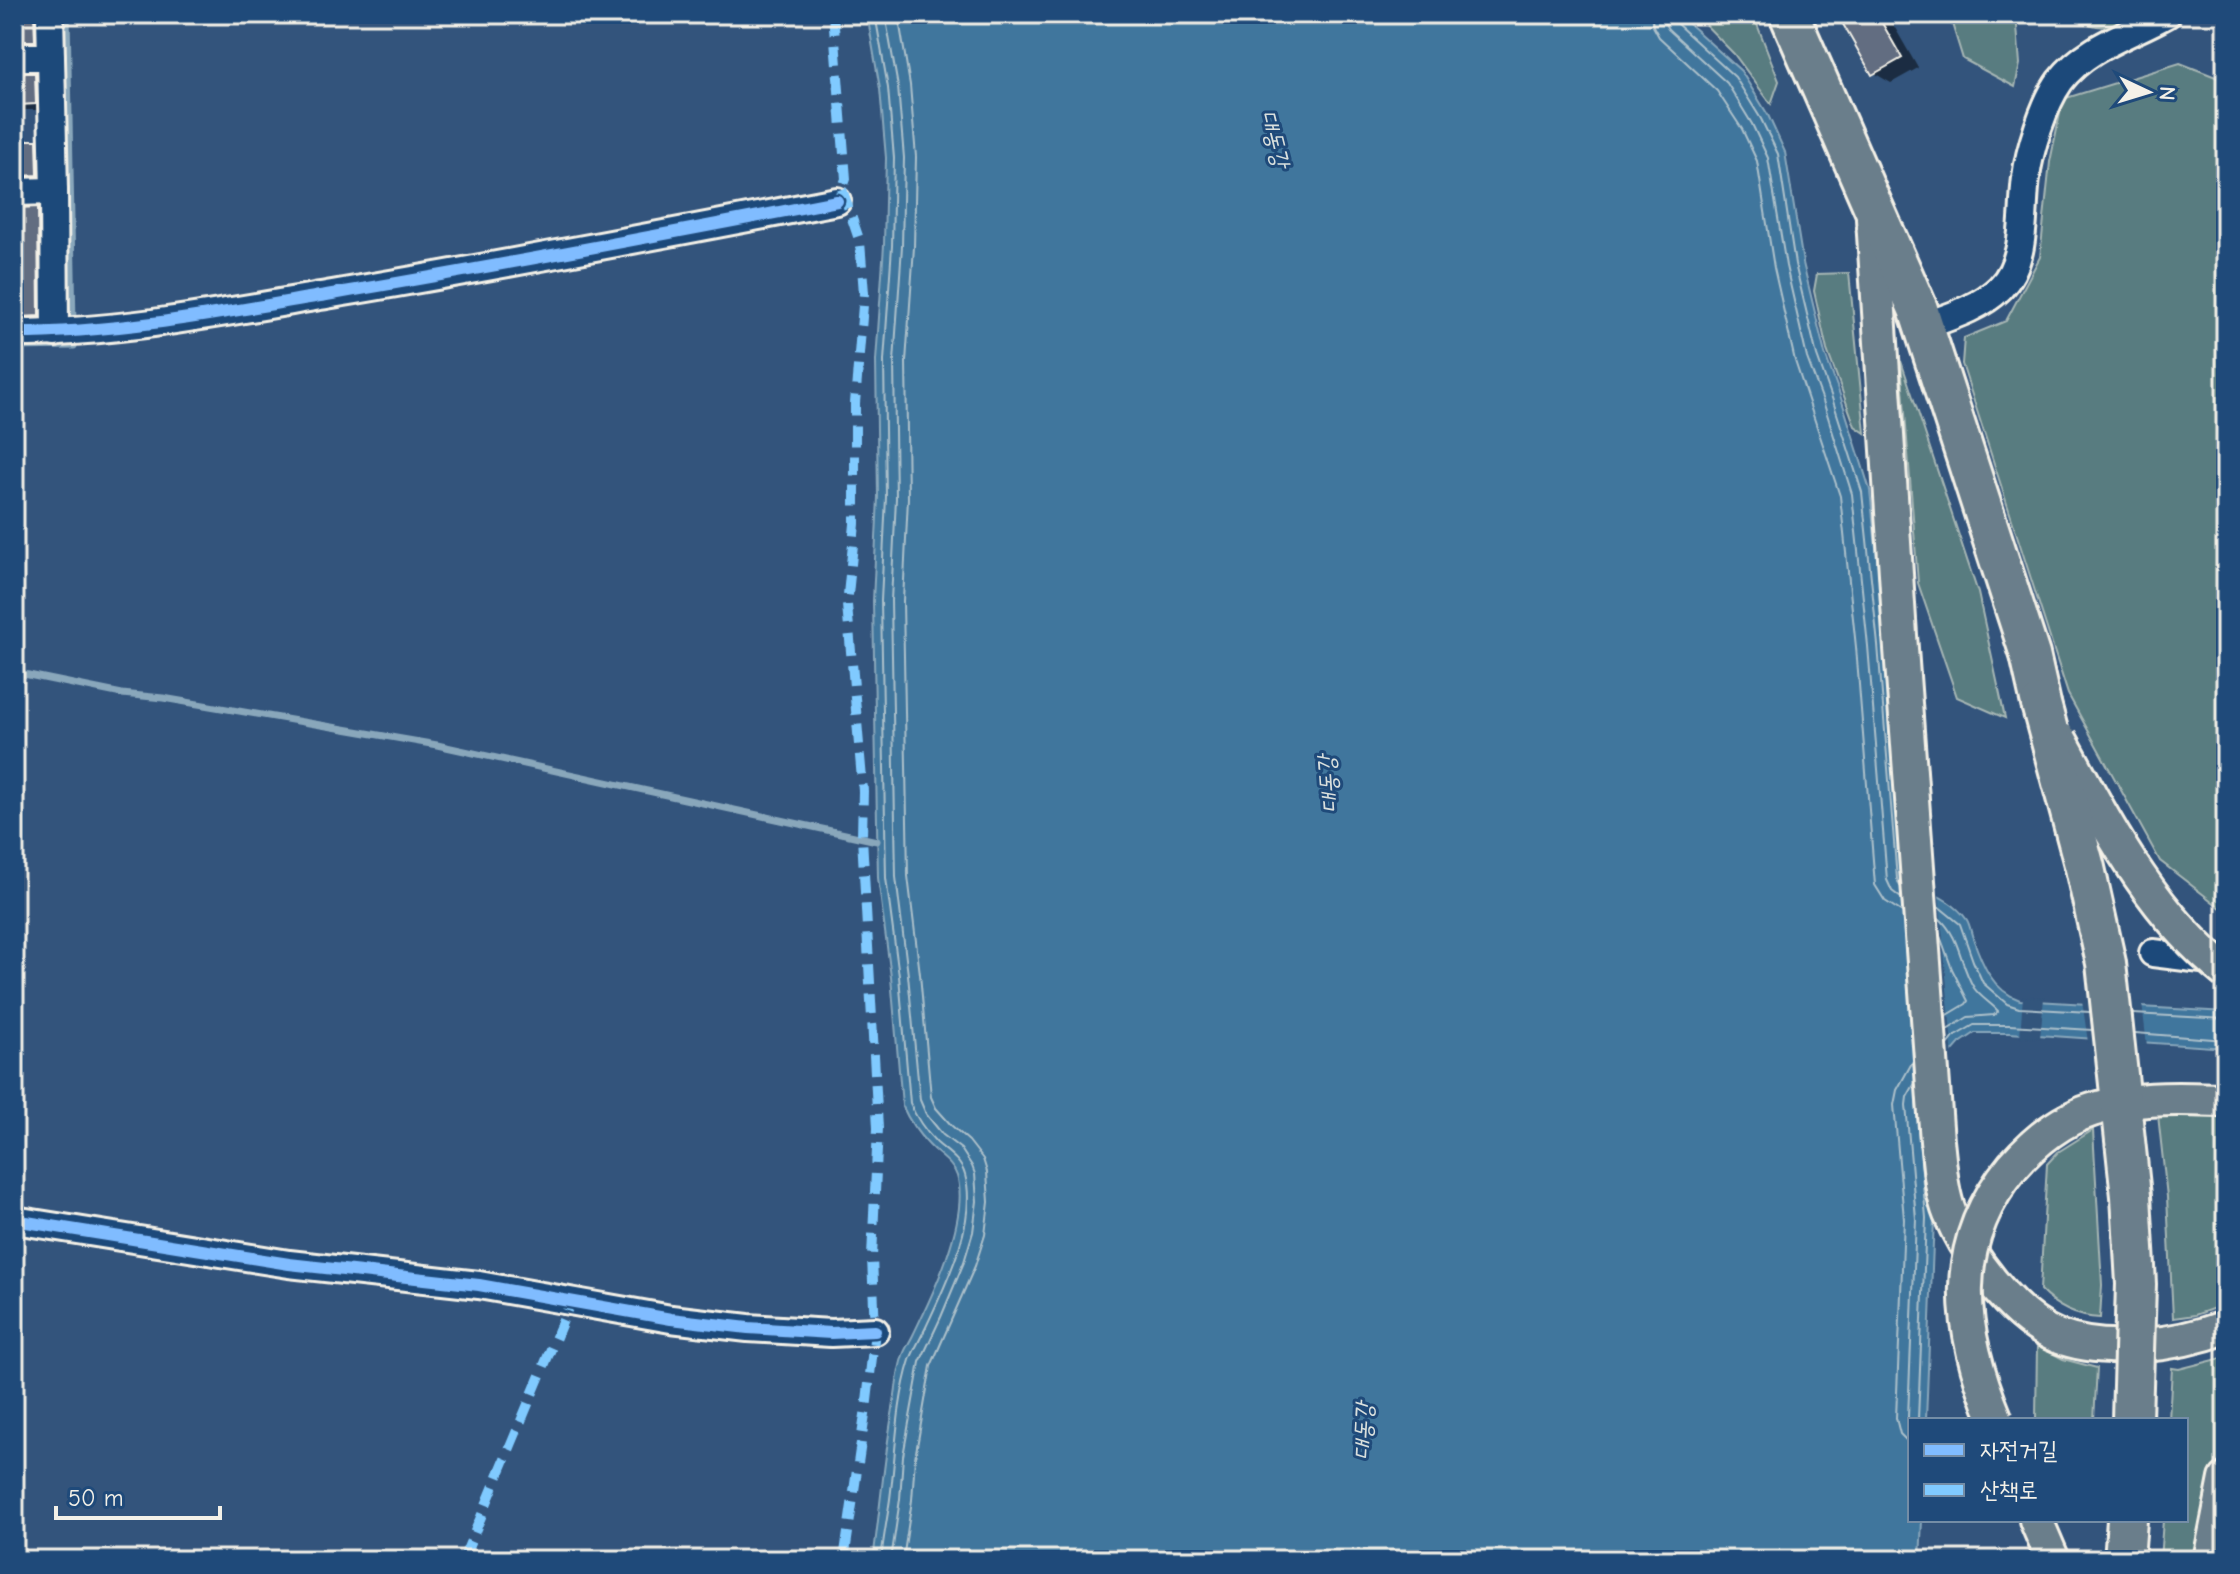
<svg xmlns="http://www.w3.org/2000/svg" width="2240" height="1574" viewBox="0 0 2240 1574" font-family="'Comic Neue','Poor Story',sans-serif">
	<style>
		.green { fill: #597b80; stroke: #a6b6b4; stroke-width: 2 }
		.water { fill: #41769d; stroke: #89a7bb; stroke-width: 2 }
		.pier { fill: #33547c }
		.shadow { fill: #0007 }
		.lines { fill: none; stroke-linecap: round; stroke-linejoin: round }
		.shore { stroke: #acc0ca; stroke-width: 2 }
		.stream { stroke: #89a7bb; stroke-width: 7 }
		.building { fill: #626d81; stroke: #f4f1e8; stroke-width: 2 }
		.minor-casing { stroke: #f4f1e8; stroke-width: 32 }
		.major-casing { stroke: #f4f1e8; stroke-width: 38 }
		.highway-casing { stroke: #f4f1e8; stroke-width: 44 }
		.minor { stroke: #1f4a7a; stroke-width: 26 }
		.major { stroke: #6b7e8b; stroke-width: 32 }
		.highway { stroke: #6b7e8b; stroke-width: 38 }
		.major-bridge-casing { stroke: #f4f1e8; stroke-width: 38; stroke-linecap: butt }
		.highway-bridge-casing { stroke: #f4f1e8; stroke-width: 44; stroke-linecap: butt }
		.major-bridge { stroke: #6b7e8b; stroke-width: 32 }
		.highway-bridge { stroke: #6b7e8b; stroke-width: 38 }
		.quiet { stroke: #80caff; stroke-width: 10; stroke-dasharray: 20 10; stroke-linecap: butt }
		.cycleway-casing { stroke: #1f4a7a; stroke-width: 17 }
		.cycleway { stroke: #80bcff; stroke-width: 12 }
		.labels { text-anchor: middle; stroke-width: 6; stroke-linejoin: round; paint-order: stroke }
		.water-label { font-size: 24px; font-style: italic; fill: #d9dfdd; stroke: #1f4a7a }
	</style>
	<rect width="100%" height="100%" fill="#33547c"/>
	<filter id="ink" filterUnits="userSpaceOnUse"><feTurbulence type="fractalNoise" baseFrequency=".0125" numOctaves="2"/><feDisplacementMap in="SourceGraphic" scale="16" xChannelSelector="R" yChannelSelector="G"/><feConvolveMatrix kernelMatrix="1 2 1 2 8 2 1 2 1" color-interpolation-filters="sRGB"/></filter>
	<g filter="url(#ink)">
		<g class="green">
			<polygon points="1695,14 1753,14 1779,81 1771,104 1734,54"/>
			<polygon points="1949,14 2016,14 2020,64 2015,87 1963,59"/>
			<path d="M2058 14H2147C2107 34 2098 28 2058 14Z"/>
			<polygon points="2180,63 2226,81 2226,912 2160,861 2068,694 1962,364 1964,338 2006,321 2040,257 2050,162 2063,99"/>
			<polygon points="1849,273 1865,433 1855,426 1827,350 1814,291 1817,274"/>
			<polygon points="1901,361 1978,593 2005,718 1957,697 1918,583"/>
			<polygon points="2158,1115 2226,1117 2226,1304 2195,1315 2173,1318 2167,1197"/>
			<path d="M2093 1130 2102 1285 2100 1318C2077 1317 2056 1307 2040 1290L2047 1164 2058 1152Z"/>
			<polygon points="2037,1345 2063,1359 2097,1368 2094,1420 2036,1420"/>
			<polygon points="2226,1357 2226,1446 2210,1485 2192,1560 2160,1560 2163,1520 2186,1520 2186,1420 2169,1420 2172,1368 2179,1369"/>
		</g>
		<path class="water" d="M867 14H1678L1741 71 1768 115 1785 152 1803 263 1825 354 1840 395 1870 490 1886 644 1905 879C1925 890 1954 900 1967 920 1970 925 1971 933 1973 938 1982 964 1992 990 2020 1000L2226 1012V1048L2009 1033H1975L1960 1043 1952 1052 1924 1104 1934 1218 1926 1420H1910V1520H1922L1920 1560H873C880 1510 884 1459 893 1409 896 1391 897 1371 903 1355 906 1347 911 1340 914 1333 932 1296 970 1218 957 1176 953 1163 938 1155 929 1145 917 1133 909 1121 902 1105L891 977 878 878 873 601 878 497 876 361 884 245 886 158 880 89Z"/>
		<g class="pier">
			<polygon points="1911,878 1939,893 1953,1059 1929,1102"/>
			<polygon points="2023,996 2044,998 2040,1038 2020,1037"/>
			<polygon points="2082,1000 2142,1003 2147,1046 2088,1042"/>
		</g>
		<g class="shadow">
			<polygon points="14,14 46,14 45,46 14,52"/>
			<polygon points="1853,14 1887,14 1918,68 1891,83 1874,73"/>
			<polygon points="14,74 35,75 46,81 46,110 14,110"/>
			<polygon points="14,142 36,142 47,148 48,181 14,187"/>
			<polygon points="14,209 38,209 49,216 49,322 14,323"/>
		</g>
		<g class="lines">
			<g class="shore">
				<path d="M875 14 888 88 894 158 892 246 884 361 886 497 881 601 886 878 899 976 910 1103C916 1118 925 1131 937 1143 947 1152 961 1160 965 1175 978 1221 945 1286 926 1327 921 1338 914 1349 910 1360 896 1404 896 1454 890 1499 887 1520 883 1540 881 1560"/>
				<polyline points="885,14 898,87 904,158 902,246 894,362 896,498 891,601 896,877 908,975 920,1100 926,1114 943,1135 961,1149 972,1166 975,1174 977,1201 973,1232 964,1262 941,1317 920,1362 903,1456 900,1499 891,1560"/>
				<polyline points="898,14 910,85 916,157 914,247 906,362 908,498 903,601 908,876 920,974 931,1097 936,1108 952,1126 969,1141 983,1159 987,1172 989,1202 985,1235 975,1266 931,1366 915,1458 912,1500 903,1560"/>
				<polyline points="1651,14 1653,26 1659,37 1717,91 1742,129 1757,161 1774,268 1795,361 1840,496 1856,647 1875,885 1885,901 1902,912"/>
				<polyline points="1663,14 1664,22 1668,29 1727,83 1752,124 1768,158 1786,266 1807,358 1823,401 1852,494 1868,646 1887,880 1892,891 1901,898"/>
				<polyline points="1673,14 1676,23 1735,77 1761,119 1778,154 1795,264 1817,356 1832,398 1862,492 1878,645 1897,879 1900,886"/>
				<polyline points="1938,906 1960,924 1973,961 1983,983 2007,1004 2019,1008 2090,1012"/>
				<path d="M1939 918C1961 938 1959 963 1974 988 1980 997 1991 1003 1998 1011L1994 1015 1968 1017 1947 1030"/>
				<polyline points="1940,936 1952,969 1968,1001 1966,1004 1946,1016"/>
				<polyline points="2133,1014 2226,1019"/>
				<polyline points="2135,1033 2226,1040"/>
				<polyline points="1948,1045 1955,1036 1974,1025 2009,1025 2092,1030"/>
				<polyline points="1916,1102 1926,1218 1918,1420"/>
				<polyline points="1910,1426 1908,1417 1916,1219 1906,1105 1907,1097 1915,1083"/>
				<polyline points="1910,1444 1900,1434 1896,1418 1904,1219 1894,1105 1897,1090 1913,1061"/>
			</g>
			<g class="stream">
				<polyline points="67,14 73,324"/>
				<polyline points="14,347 74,346 74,336"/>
				<polyline points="14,672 122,694 163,698 437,745 877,841"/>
			</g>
		</g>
		<g class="building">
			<polygon points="18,14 34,14 35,41 18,41"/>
			<polygon points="1849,14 1877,14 1902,58 1872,75 1840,19"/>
			<polygon points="18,73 35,73 36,104 19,105"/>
			<polygon points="21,140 37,140 38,175 20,176"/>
			<polygon points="38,207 39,316 21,317 22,245 20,245 19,208"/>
		</g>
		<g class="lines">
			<g class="minor-casing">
				<g id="minor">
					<polyline points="50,14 54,191 55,333"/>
					<polyline points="14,57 51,57"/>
					<polyline points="14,192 54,191"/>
					<path d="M1924 326C1949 317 1980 308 2000 288 2028 260 2021 214 2026 178 2029 151 2044 103 2060 81 2087 46 2130 35 2167 14"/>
					<path d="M14 333C123 333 231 311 338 293 505 265 671 233 837 201"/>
					<polyline points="2153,953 2218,961"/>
					<polyline points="14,1220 289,1264 479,1285 671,1319 748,1328 831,1333 875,1331"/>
				</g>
			</g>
			<g class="major-casing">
				<g id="major">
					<path d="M1873 219 1900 635 1937 1141C1940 1166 1941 1191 1950 1214 1960 1238 1975 1261 1992 1282 2009 1303 2030 1325 2057 1336 2107 1355 2177 1345 2226 1327"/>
					<polyline points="2036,1520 2053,1560"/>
					<polyline points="2210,1560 2226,1479"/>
				</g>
			</g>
			<g class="highway-casing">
				<g id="highway">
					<polyline points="1789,14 1918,309 2030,655 2041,704"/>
					<polyline points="2124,1560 2127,1520"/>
				</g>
			</g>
			<use href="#minor" class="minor"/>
			<use href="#major" class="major"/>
			<use href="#highway" class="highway"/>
			<g class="major-bridge-casing">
				<g id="major-bridge">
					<path d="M2060 739C2106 823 2149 911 2226 972"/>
					<path d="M1996 1420C1959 1331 1947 1246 2013 1166 2034 1142 2061 1120 2092 1110 2136 1096 2181 1099 2226 1100"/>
				</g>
			</g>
			<g class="highway-bridge-casing">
				<polyline id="highway-bridge" points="2041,704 2085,868 2106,963 2131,1196 2136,1284 2132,1420"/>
			</g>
			<use href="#major-bridge" class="major-bridge"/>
			<use href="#highway-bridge" class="highway-bridge"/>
			<g class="quiet">
				<polyline points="833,14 846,179 839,197"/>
				<polyline points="842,189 860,242 864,293 855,403 855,524 847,605 863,791 862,837 878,1128 872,1257 875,1331 867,1401 844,1560"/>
				<polyline points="463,1560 571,1301"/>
			</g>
			<g class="cycleway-casing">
				<g id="cycleway">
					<path d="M14 333C123 333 231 311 338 293 505 265 671 233 837 201"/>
					<polyline points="14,1220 289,1264 479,1285 671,1319 748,1328 831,1333 875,1331"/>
				</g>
			</g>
			<use href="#cycleway" class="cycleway"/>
		</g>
	</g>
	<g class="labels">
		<g class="water-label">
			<text transform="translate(1275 139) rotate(76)" y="8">대동강</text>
			<text transform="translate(1328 784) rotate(-94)" y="8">대동강</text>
			<text transform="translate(1363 1431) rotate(-87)" y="8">대동강</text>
		</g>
	</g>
	<rect width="2240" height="1574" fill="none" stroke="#1f4a7a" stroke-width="48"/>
	<rect x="24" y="24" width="2192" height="1526" fill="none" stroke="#f4f1e8" stroke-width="3" filter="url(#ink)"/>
	<rect x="1908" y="1418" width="280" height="104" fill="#1f4a7a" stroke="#748da6" stroke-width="2"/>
	<rect x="1924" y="1444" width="40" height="12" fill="#80bcff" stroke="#748da6" stroke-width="2"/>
	<text x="1980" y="1458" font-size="24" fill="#f4f1e8">자전거길</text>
	<rect x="1924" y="1484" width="40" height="12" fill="#80caff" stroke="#748da6" stroke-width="2"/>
	<text x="1980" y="1498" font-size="24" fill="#f4f1e8">산책로</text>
	<g transform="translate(2148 92) rotate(94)" stroke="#1f4a7a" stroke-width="6" paint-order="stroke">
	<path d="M0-6L14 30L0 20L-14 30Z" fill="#f4f1e8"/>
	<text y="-12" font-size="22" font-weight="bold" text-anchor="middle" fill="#f4f1e8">N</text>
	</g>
	<path d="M56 1506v12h164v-12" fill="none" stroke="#f4f1e8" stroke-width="4"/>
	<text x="68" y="1506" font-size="24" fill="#f4f1e8" stroke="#1f4a7a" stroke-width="6" paint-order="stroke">50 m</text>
</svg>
